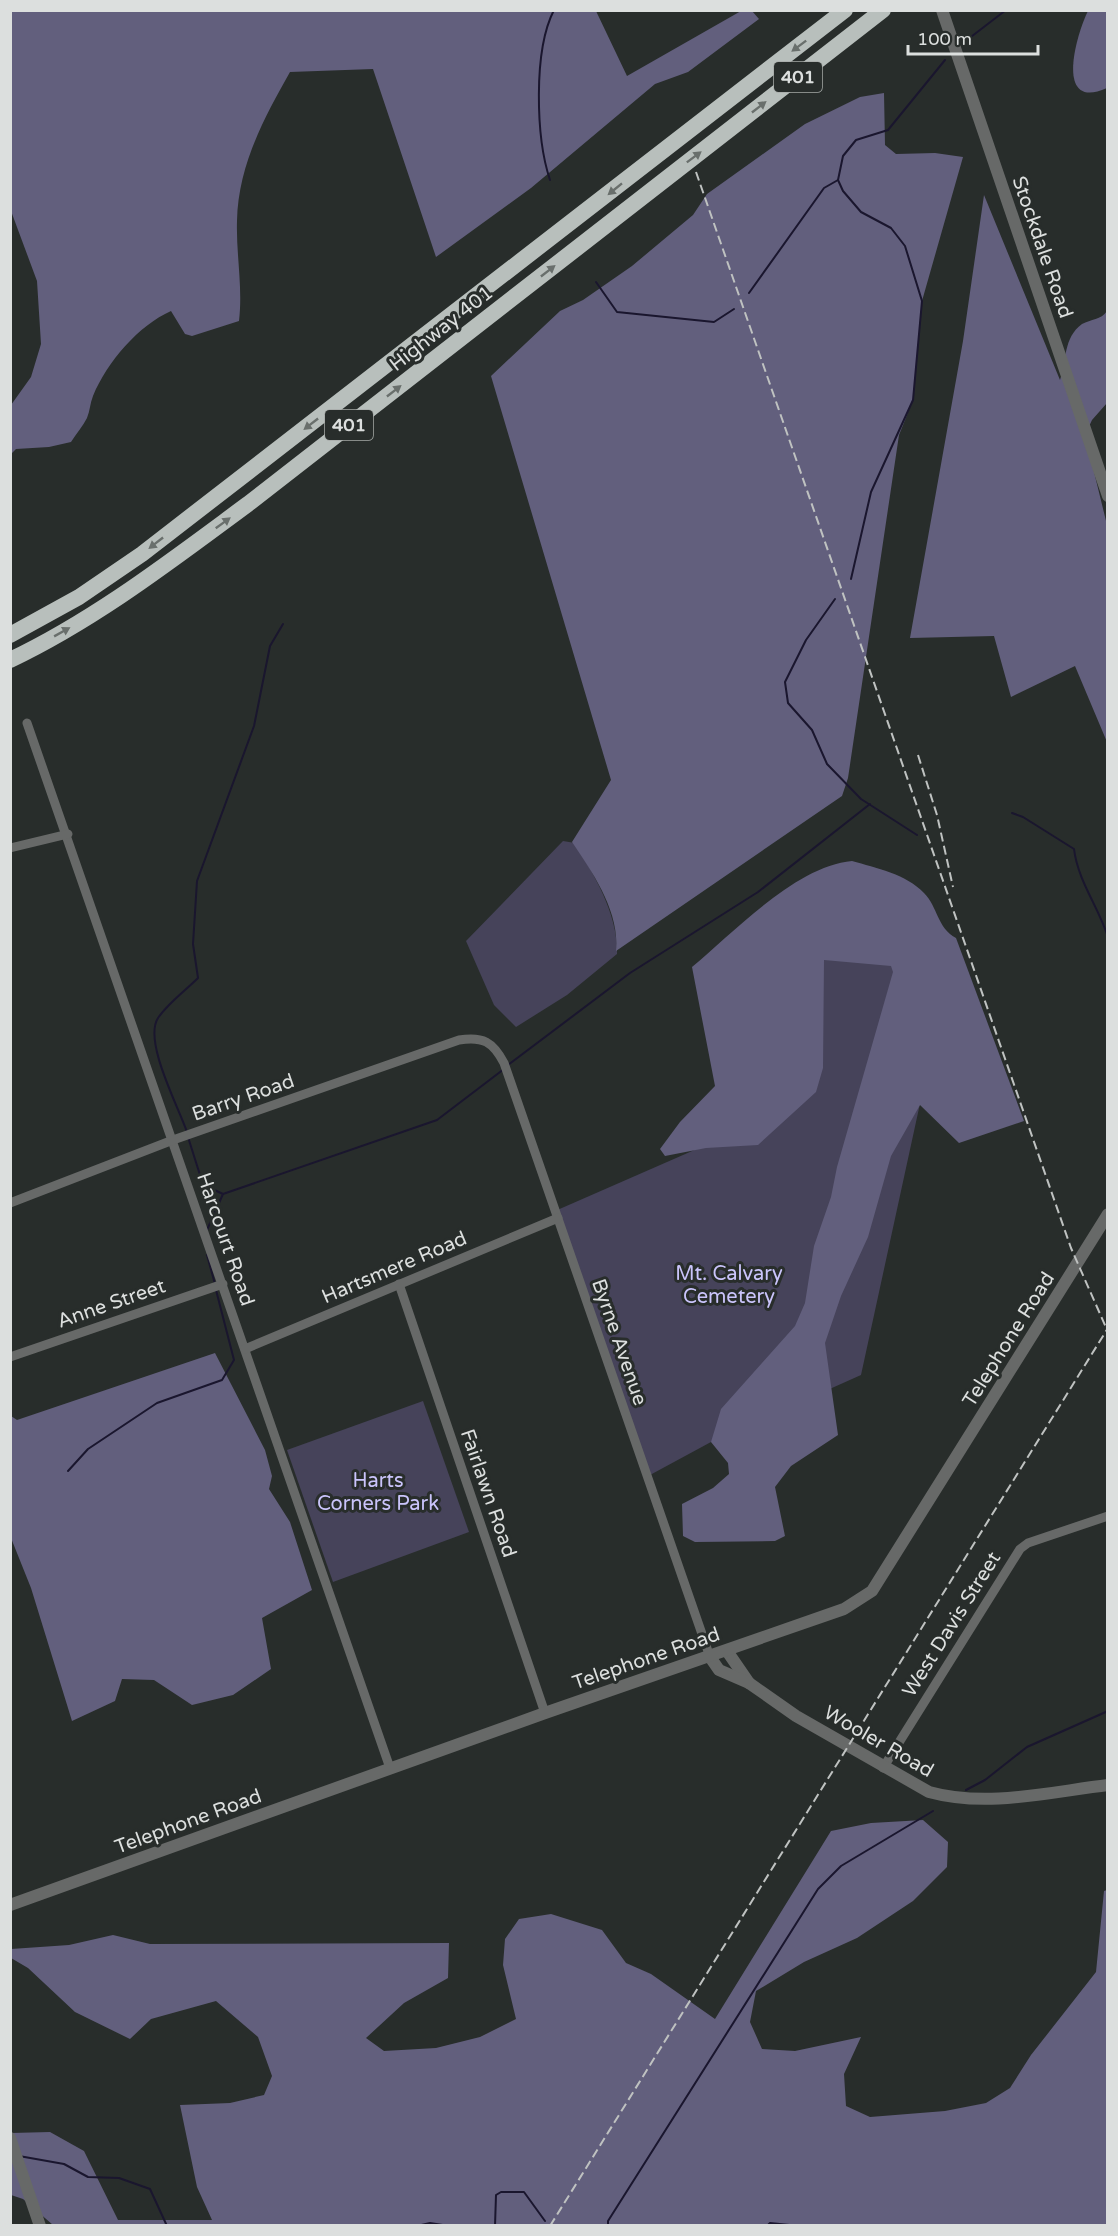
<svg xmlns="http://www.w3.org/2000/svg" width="1118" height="2236" viewBox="0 0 1118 2236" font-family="'Varela Round',sans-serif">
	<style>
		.green { fill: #46435a }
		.forest { fill: #625f7d }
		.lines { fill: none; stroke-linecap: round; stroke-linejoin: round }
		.stream { stroke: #1a162e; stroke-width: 2 }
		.minor { stroke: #676968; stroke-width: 9 }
		.tertiary { stroke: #676968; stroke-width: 12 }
		.motorway { stroke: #b8bfbc; stroke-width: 16 }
		.rail { stroke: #bfc2c1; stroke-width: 2; stroke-dasharray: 9 4.5; stroke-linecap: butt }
		.oneway { fill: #696f6c }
		.labels { text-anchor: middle; stroke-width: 6; stroke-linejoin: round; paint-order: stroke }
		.shield { fill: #282d2b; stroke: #a6aaa8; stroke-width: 1.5 }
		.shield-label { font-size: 18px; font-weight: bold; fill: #dcdfde }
		.street-label { font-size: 20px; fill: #dcdfde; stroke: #282d2b }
		.park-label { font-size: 20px; fill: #cac4fb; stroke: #282d2b }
	</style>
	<rect width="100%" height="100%" fill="#282d2b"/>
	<g class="green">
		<path d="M563 841 575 843C595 877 618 914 617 954L567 995 516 1027 494 1005 466 941Z"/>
		<polygon points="956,938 861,1375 711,1442 650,1475 555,1211 715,1141 775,951"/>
		<polygon points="423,1401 469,1532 333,1582 287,1450"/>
	</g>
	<g class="forest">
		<path d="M11 10 596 11 627 76 741 11H752L759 19 688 72 655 84 531 188 436 257 373 69 290 72C264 118 238 166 237 221 236 255 243 287 239 321L192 336 185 334 171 311C139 325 107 362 93 396 90 403 90 411 87 418 83 426 76 434 71 442L49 447 16 449 11 454V405L31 377 41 344 37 281 11 211Z"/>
		<path d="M1088 11H1107V88C1054 112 1076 35 1088 11Z"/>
		<path d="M884 93 885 145 896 154 935 153 963 157 922 301 913 400 899 435 848 778 842 796 616 951C620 912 593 873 572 842L611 780 491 376 560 311 583 300 632 266 693 215 707 194 805 124 860 97Z"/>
		<path d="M984 195 1060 380C1067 360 1063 338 1082 324 1091 319 1101 320 1107 311V403L1092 420 1085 435 1107 525V742L1075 666 1011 697 994 636 910 638 963 341Z"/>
		<path d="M852 861C876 868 906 874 924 893 938 907 937 928 956 938L1024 1121 959 1143 920 1105 891 1156 868 1237 841 1296 825 1343 838 1435 791 1466 775 1487 785 1536 775 1541 695 1542 683 1536 682 1504 713 1488 729 1474 728 1463 711 1442 721 1409 795 1326 805 1303 814 1246 831 1197 837 1167 893 972 891 966 824 960 823 1068 816 1092 758 1145 706 1148 665 1156 660 1149 680 1122 715 1086 692 967C734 932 796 866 852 861Z"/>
		<polygon points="215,1353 265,1450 272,1476 269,1489 290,1522 312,1590 262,1618 271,1669 233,1695 192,1705 154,1680 122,1679 115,1701 72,1721 31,1588 11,1538 11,1416 17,1420"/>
		<polygon points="923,1820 948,1842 947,1867 913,1901 857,1938 804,1962 756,1991 750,2022 762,2049 795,2051 861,2037 844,2074 846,2106 870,2117 945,2111 986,2103 1010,2088 1031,2055 1096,1972 1104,1891 1107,1890 1107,2225 53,2225 23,2199 11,2195 11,2133 50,2132 84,2151 118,2220 212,2220 197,2187 180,2105 230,2103 264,2095 272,2076 258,2037 216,2001 151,2019 130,2039 75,2012 28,1968 11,1958 11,1949 69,1945 113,1935 150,1944 449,1943 448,1978 404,2003 366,2038 384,2051 436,2048 480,2037 516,2019 503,1965 505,1939 519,1919 551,1914 602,1930 626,1963 651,1974 715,2019 831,1831 871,1823"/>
	</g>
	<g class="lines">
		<g class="stream">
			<polyline points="963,43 1006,10"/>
			<path d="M550 180C536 138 533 51 554 10"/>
			<polyline points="596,282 617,312 714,322 734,309"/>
			<polyline points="749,293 824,188 838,180"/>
			<polyline points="851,579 871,492 913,400 922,301 905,246 891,228 861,212 843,191 838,180 843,156 856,140 888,130 945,60"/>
			<polyline points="835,599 806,640 785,682 788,703 812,730 827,764 861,799 917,835"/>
			<path d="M1012 813 1023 817 1074 849C1078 881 1098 906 1108 937"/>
			<polyline points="508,1065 630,973 758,892 870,804"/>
			<path d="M187 1132C179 1108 143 1041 158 1018 168 1003 185 991 198 978L193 944 197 881 254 726 270 646 283 624"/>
			<polyline points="188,1137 200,1175 206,1186 223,1194 437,1120 504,1069"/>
			<polyline points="207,1230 223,1194"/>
			<polyline points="207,1255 215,1284"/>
			<polyline points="68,1471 88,1449 157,1403 222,1380 234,1360 216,1290"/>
			<polyline points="966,1790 985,1780 1027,1747 1108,1711"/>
			<polyline points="19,2156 64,2164 88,2177 119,2178 150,2189 167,2226"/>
			<polyline points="417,2226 430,2223 449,2226"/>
			<polyline points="495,2226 496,2195 501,2192 524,2192 545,2221"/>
			<polyline points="608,2226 608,2221 818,1889 841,1866 933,1811"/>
			<polyline points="767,2226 770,2223 799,2226"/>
		</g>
		<g class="minor">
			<polyline points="27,723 390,1768"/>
			<polyline points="10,848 68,834"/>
			<path d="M10 1203 173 1140 459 1040C483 1036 493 1042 504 1063L710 1657"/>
			<polyline points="399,1284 545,1713"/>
			<polyline points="245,1349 558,1218"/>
			<polyline points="10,1357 223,1284"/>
			<polyline points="883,1768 1020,1549 1028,1543 1108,1516"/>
		</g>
		<g class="tertiary">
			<polyline points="942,10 1108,496"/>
			<polyline points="727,1651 749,1683"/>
			<path d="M710 1657 719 1670 749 1683 796 1716 929 1792C987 1808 1049 1792 1108 1785"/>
			<polyline points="10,1905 545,1713 844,1609 872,1591 1108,1214"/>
			<polyline points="10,2138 40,2226"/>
		</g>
		<g class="motorway">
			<polyline points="10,635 79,597 142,554 845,10"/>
			<path d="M10 660C96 619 172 560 248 504L883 10"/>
		</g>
		<g class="rail">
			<polyline points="696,172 1071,1248 1108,1332"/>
			<polyline points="918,755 937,815 953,887"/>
			<polyline points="550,2226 1108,1328"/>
		</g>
	</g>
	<defs><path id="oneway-solid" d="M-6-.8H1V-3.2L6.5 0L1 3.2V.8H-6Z" transform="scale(1.5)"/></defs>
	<g class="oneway">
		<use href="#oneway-solid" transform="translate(799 46) rotate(143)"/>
		<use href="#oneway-solid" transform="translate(759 107) rotate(-38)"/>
		<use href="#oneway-solid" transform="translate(694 157) rotate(-37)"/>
		<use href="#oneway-solid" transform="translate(615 189) rotate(141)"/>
		<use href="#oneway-solid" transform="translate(548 271) rotate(-38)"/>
		<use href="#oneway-solid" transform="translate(394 391) rotate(-38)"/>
		<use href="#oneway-solid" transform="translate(311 424) rotate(142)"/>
		<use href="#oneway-solid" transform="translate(223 523) rotate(-36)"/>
		<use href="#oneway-solid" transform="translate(156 543) rotate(142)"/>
		<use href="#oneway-solid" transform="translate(62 632) rotate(-29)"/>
	</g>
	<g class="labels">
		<g class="shield">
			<rect x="774" y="62" width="48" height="30" rx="4.5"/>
			<rect x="325" y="410" width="48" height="30" rx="4.5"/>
		</g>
		<g class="shield-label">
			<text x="798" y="83">401</text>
			<text x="349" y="431">401</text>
		</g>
		<g class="street-label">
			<text transform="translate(1043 247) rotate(71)" y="7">Stockdale Road</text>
			<text transform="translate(441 328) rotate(-38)" y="7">Highway 401</text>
			<text transform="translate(243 1097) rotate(-19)" y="7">Barry Road</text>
			<text transform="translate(226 1239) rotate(71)" y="7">Harcourt Road</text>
			<text transform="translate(394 1267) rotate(-23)" y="7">Hartsmere Road</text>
			<text transform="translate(111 1303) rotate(-19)" y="7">Anne Street</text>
			<text transform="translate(1008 1339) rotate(-58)" y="7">Telephone Road</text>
			<text transform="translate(620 1342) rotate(71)" y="7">Byrne Avenue</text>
			<text transform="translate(489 1493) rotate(71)" y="7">Fairlawn Road</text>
			<text transform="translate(951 1624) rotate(-58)" y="7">West Davis Street</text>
			<text transform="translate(646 1658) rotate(-19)" y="7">Telephone Road</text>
			<text transform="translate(879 1741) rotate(30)" y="7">Wooler Road</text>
			<text transform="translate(188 1821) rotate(-20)" y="7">Telephone Road</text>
		</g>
		<g class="park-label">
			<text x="729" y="1280">Mt. Calvary<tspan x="729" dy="23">Cemetery</tspan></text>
			<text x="378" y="1487">Harts<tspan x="378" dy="23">Corners Park</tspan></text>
		</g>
	</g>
	<rect width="1118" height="2236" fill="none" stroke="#dcdfde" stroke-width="24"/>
	<path d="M908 45v9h130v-9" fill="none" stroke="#dcdfde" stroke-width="3"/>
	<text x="917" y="45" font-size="18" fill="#dcdfde" stroke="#282d2b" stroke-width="4.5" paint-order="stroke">100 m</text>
</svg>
